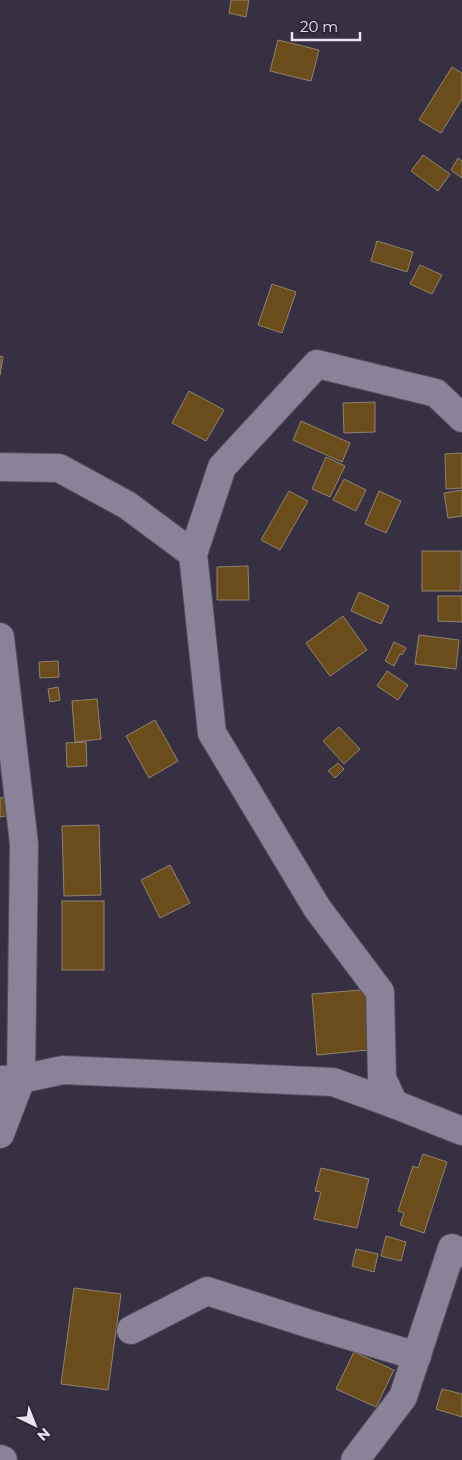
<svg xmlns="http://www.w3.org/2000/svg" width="462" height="1460" viewBox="0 0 462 1460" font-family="Montserrat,sans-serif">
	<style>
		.building { fill: #6b4d1c; stroke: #91836e }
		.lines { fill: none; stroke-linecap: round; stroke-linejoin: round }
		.minor-casing { stroke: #534d5d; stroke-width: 30 }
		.minor { stroke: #898298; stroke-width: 28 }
	</style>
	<rect width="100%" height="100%" fill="#373043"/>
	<g class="building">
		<polygon points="231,0 249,0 246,17 229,13"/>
		<polygon points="278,40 319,50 311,81 270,71"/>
		<polygon points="452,67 462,73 462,99 441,133 419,120"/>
		<polygon points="423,155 450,174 438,191 411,171"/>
		<polygon points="458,158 462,161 462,178 451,170"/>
		<polygon points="377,241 413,252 407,272 371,261"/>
		<polygon points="420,265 442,275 432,294 410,284"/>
		<polygon points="272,284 296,292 282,333 258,325"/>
		<polygon points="0,356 3,357 0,375"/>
		<polygon points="189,391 224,410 206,441 172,423"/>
		<polygon points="375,402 375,432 344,433 343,403"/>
		<polygon points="301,421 350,443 342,462 293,440"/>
		<polygon points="462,453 462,488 446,489 445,454"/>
		<polygon points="326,457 345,466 330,497 312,489"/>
		<polygon points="344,479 366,490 356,511 333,500"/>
		<polygon points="462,490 462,516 448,518 444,493"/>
		<polygon points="289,491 308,501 280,550 261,540"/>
		<polygon points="379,491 401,501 386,533 365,524"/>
		<rect x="422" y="551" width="39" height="40"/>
		<polygon points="248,566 249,600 217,600 217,567"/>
		<polygon points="359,592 389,606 381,624 351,611"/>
		<polygon points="438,596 462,596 462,622 438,621"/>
		<polygon points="343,616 367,650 330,676 306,643"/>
		<polygon points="419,635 459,640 456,669 415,664"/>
		<polygon points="394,642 406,648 402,655 400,654 394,666 385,661"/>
		<polygon points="58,661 59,677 40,678 39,662"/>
		<polygon points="387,671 408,685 398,700 377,686"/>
		<polygon points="58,687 60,700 50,702 48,689"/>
		<polygon points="97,699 101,739 75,742 72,701"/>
		<polygon points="155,720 178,761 149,778 126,736"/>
		<polygon points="339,727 360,749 344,764 323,741"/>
		<polygon points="86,742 87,766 67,767 66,743"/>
		<polygon points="338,763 344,769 335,778 328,771"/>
		<polygon points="13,796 16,814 0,817 0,798"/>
		<polygon points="99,825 101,895 64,896 62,826"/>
		<polygon points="170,865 190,903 160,918 141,880"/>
		<rect x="62" y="901" width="42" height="69"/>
		<polygon points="372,989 378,1049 317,1055 312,994"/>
		<polygon points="423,1154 447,1162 424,1233 400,1225 404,1213 398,1211 413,1166 418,1168"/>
		<polygon points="321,1168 369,1179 357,1228 314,1219 321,1192 315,1191"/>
		<polygon points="386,1236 406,1242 401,1261 381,1256"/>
		<polygon points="356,1249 378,1254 374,1272 352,1266"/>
		<polygon points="74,1288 121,1294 108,1390 61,1384"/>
		<polygon points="354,1352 394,1370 376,1407 336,1389"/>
		<polygon points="442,1389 462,1394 462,1417 436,1409"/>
	</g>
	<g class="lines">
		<g class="minor-casing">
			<g id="minor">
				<polyline points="0,467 59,468 127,505 193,554 212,733 317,908 380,992 382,1078 394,1104"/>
				<polyline points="193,554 222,467 317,364 436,393 462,418"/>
				<polyline points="0,637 24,844 21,1079 0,1134"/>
				<polyline points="0,1080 21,1079 63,1070 333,1082 394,1104 462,1131"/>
				<polyline points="131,1330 207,1291 310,1324 417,1356"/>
				<polyline points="0,1459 3,1460"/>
				<polyline points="355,1460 403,1397 452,1248 462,1253"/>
			</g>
		</g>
		<use href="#minor" class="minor"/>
	</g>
	<g transform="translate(35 1425) rotate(137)" stroke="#2d2639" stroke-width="4" paint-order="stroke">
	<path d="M0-4L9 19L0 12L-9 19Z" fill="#e8e4f0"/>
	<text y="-8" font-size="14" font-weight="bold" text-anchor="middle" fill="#e8e4f0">N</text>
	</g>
	<path d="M292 32v8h68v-8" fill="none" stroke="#e8e4f0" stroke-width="2.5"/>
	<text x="300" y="32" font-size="15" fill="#e8e4f0" stroke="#2d2639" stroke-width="4" paint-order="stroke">20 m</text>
</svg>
